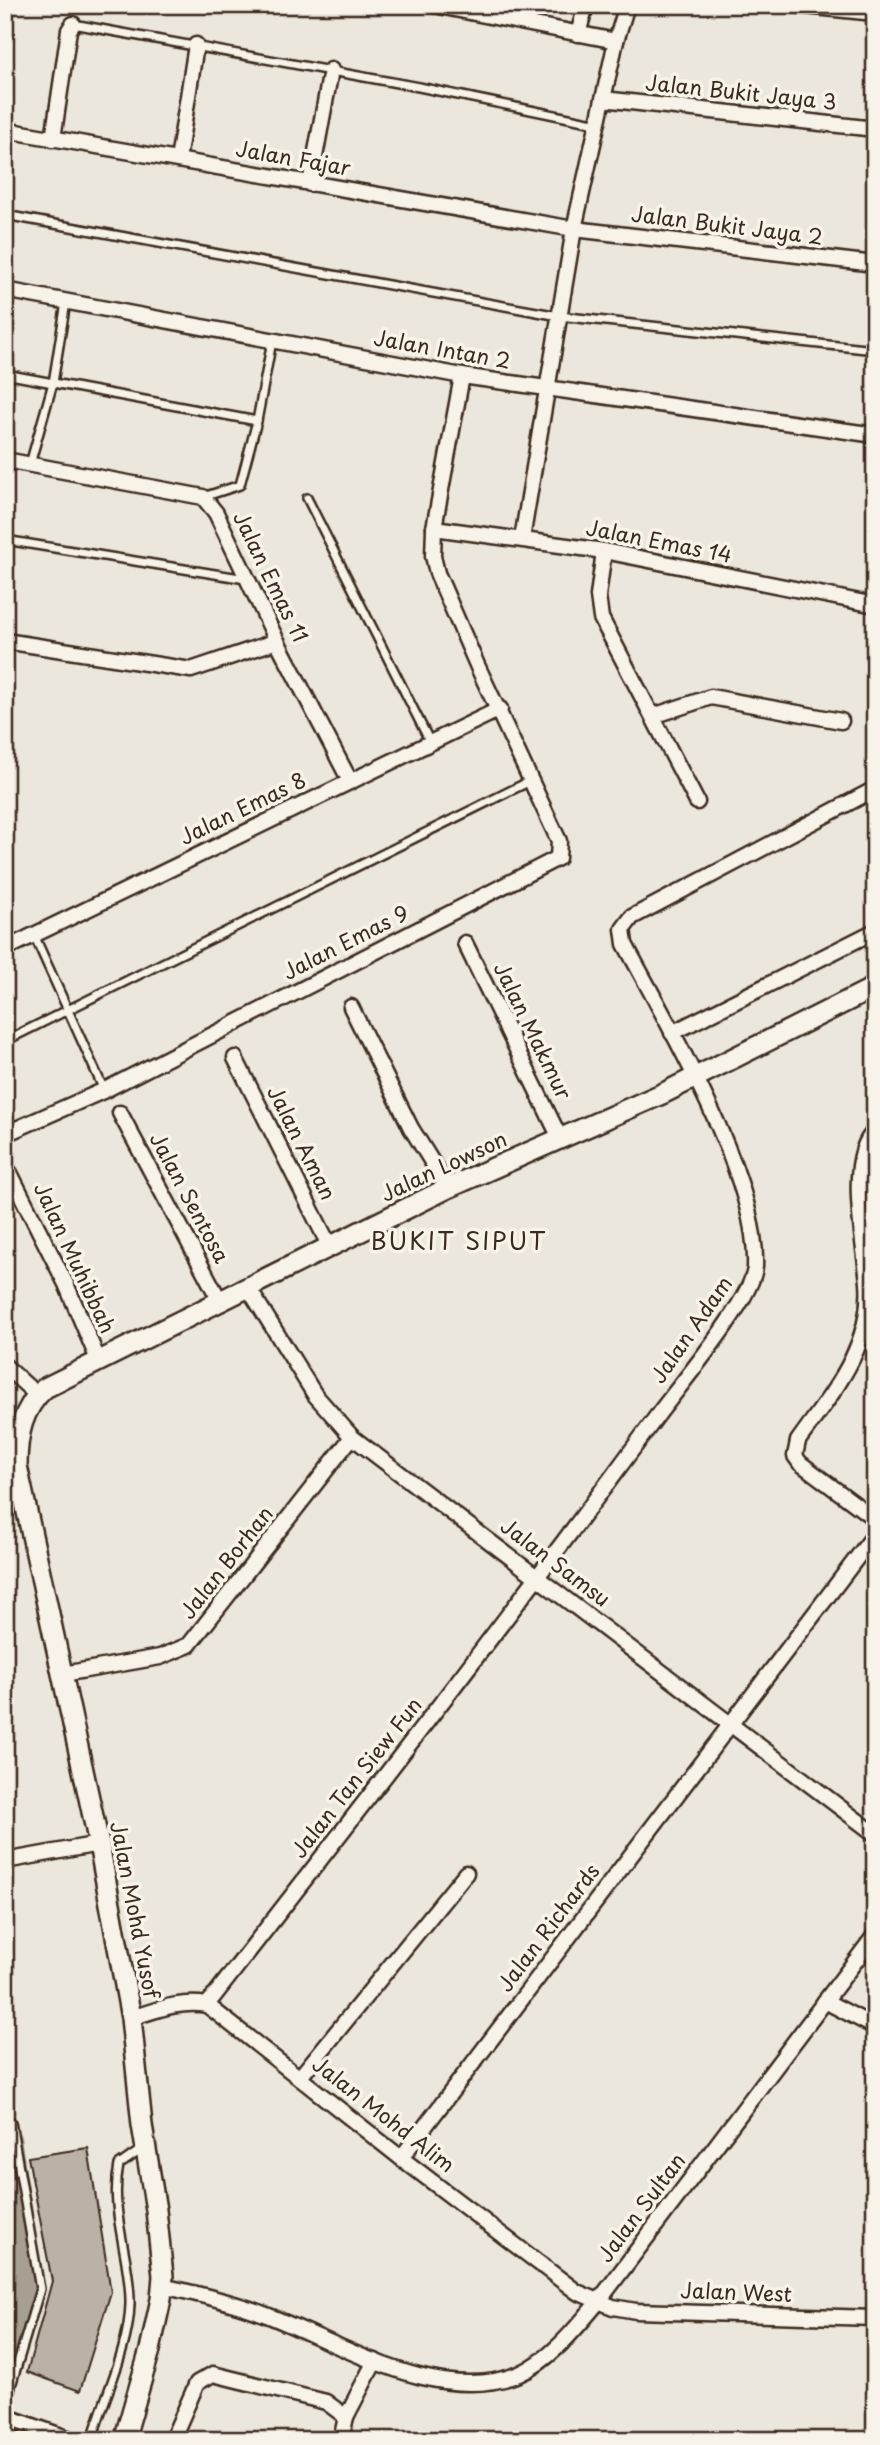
<svg xmlns="http://www.w3.org/2000/svg" width="880" height="2445" viewBox="0 0 880 2445" font-family="'Playpen Sans',sans-serif">
	<style>
		.lines { fill: none; stroke-linecap: round; stroke-linejoin: round }
		.river { stroke: #a89f93; stroke-width: 33 }
		.building { fill: #bab2a7; stroke: #3b2a1e; stroke-width: 2 }
		.service-casing { stroke: #3b2a1e; stroke-width: 12 }
		.minor-casing { stroke: #3b2a1e; stroke-width: 19 }
		.tertiary-casing { stroke: #3b2a1e; stroke-width: 24 }
		.service { stroke: #f7f3e8; stroke-width: 7 }
		.minor { stroke: #f7f3e8; stroke-width: 14 }
		.tertiary { stroke: #f7f3e8; stroke-width: 19 }
		.labels { text-anchor: middle; stroke-width: 7; stroke-linejoin: round; paint-order: stroke }
		.street-label { font-size: 21px; fill: #3b2a1e; stroke: #f7f3e8 }
		.quarter-label { font-size: 24px; letter-spacing: 2px; fill: #3b2a1e; stroke: #f7f3e8 }
	</style>
	<rect width="100%" height="100%" fill="#ece7dc"/>
	<filter id="ink" filterUnits="userSpaceOnUse"><feTurbulence type="fractalNoise" baseFrequency=".0143" numOctaves="2"/><feDisplacementMap in="SourceGraphic" scale="14" xChannelSelector="R" yChannelSelector="G"/><feConvolveMatrix kernelMatrix="1 2 1 2 8 2 1 2 1" color-interpolation-filters="sRGB"/></filter>
	<g filter="url(#ink)">
		<g class="lines">
			<polyline class="river" points="5,2141 26,2281 5,2361"/>
		</g>
		<g class="building">
			<polygon points="88,2148 111,2292 80,2391 27,2372 52,2281 28,2157"/>
			<polygon points="12,2430 38,2440 8,2440"/>
		</g>
		<g class="lines">
			<g class="service-casing">
				<g id="service">
					<polyline points="73,24 419,87 598,124"/>
					<polyline points="5,215 559,316 875,350"/>
					<polyline points="5,374 257,421"/>
					<polyline points="30,464 53,383 66,302"/>
					<polyline points="203,497 240,485 257,421 272,341"/>
					<polyline points="307,498 430,742"/>
					<polyline points="5,540 246,579"/>
					<polyline points="34,935 104,1090"/>
					<polyline points="5,1041 532,780"/>
					<polyline points="5,2406 40,2289 11,2122"/>
					<path d="M92 2440C104 2396 129 2350 130 2304 131 2257 109 2213 119 2165L145 2147"/>
				</g>
			</g>
			<g class="minor-casing">
				<g id="minor">
					<polyline points="434,5 616,41"/>
					<polyline points="795,5 875,13"/>
					<polyline points="578,34 586,5"/>
					<polyline points="603,99 875,129"/>
					<polyline points="5,130 574,229 875,264"/>
					<polyline points="53,139 69,30 73,24"/>
					<polyline points="178,160 196,45"/>
					<polyline points="310,184 331,70"/>
					<polyline points="5,290 462,376 875,435"/>
					<polyline points="5,460 203,497 216,513 277,641 350,781"/>
					<polyline points="434,528 604,551 875,605"/>
					<polyline points="522,539 574,229 616,41 627,5"/>
					<polyline points="604,551 598,596 601,618 697,802"/>
					<polyline points="5,641 191,670 277,641"/>
					<polyline points="653,716 711,697 841,721"/>
					<polyline points="465,943 560,1138"/>
					<polyline points="5,949 500,709"/>
					<polyline points="351,1007 411,1128 448,1188"/>
					<polyline points="672,1033 875,931"/>
					<polyline points="235,1058 330,1247"/>
					<polyline points="120,1113 221,1303"/>
					<path d="M875 1131C845 1157 865 1245 868 1283 873 1346 832 1393 798 1441L795 1456 800 1463 875 1519"/>
					<polyline points="5,1134 105,1090 558,858 559,841 477,665 437,573 433,556 434,528 462,376"/>
					<polyline points="10,1173 66,1284 99,1362"/>
					<polyline points="249,1289 315,1395 352,1437 875,1834"/>
					<polyline points="5,1366 37,1395"/>
					<polyline points="63,1674 160,1657 189,1645 352,1437"/>
					<polyline points="5,1861 99,1844"/>
					<polyline points="825,2001 875,2027"/>
					<path d="M207 2005C359 1810 511 1615 657 1416 679 1386 753 1299 755 1267 759 1177 668 1025 625 944L623 929 632 917 875 789"/>
					<path d="M131 2018C157 2010 181 2000 207 2005L401 2158 577 2292 613 2307 636 2311 875 2318"/>
					<polyline points="300,2077 466,1873"/>
					<polyline points="401,2158 875,1534"/>
					<path d="M162 2286C194 2293 225 2300 256 2311 335 2339 435 2408 519 2374 550 2361 577 2327 598 2302L875 1935"/>
					<polyline points="5,2416 73,2440"/>
					<polyline points="172,2440 197,2383 213,2374 326,2402 346,2417"/>
					<polyline points="341,2440 346,2417 375,2361"/>
				</g>
			</g>
			<g class="tertiary-casing">
				<path id="tertiary" d="M124 2440 150 2350 161 2299 163 2276 156 2210 142 2125 131 2018 99 1844 17 1466C17 1436 22 1408 45 1388L448 1188 664 1093 875 987"/>
			</g>
			<use href="#service" class="service"/>
			<use href="#minor" class="minor"/>
			<use href="#tertiary" class="tertiary"/>
		</g>
	</g>
	<g class="labels">
		<g class="street-label">
			<text transform="translate(741 93) rotate(6)" y="7">Jalan Bukit Jaya 3</text>
			<text transform="translate(293 159) rotate(10)" y="7">Jalan Fajar</text>
			<text transform="translate(727 226) rotate(7)" y="7">Jalan Bukit Jaya 2</text>
			<text transform="translate(442 350) rotate(10)" y="7">Jalan Intan 2</text>
			<text transform="translate(659 542) rotate(11)" y="7">Jalan Emas 14</text>
			<text transform="translate(270 577) rotate(64)" y="7">Jalan Emas 11</text>
			<text transform="translate(243 809) rotate(-26)" y="7">Jalan Emas 8</text>
			<text transform="translate(346 943) rotate(-27)" y="7">Jalan Emas 9</text>
			<text transform="translate(532 1031) rotate(64)" y="7">Jalan Makmur</text>
			<text transform="translate(301 1143) rotate(63)" y="7">Jalan Aman</text>
			<text transform="translate(444 1167) rotate(-25)" y="7">Jalan Lowson</text>
			<text transform="translate(189 1198) rotate(62)" y="7">Jalan Sentosa</text>
			<text transform="translate(74 1258) rotate(65)" y="7">Jalan Muhibbah</text>
			<text transform="translate(692 1330) rotate(-55)" y="7">Jalan Adam</text>
			<text transform="translate(227 1563) rotate(-52)" y="7">Jalan Borhan</text>
			<text transform="translate(555 1563) rotate(37)" y="7">Jalan Samsu</text>
			<text transform="translate(357 1778) rotate(-52)" y="7">Jalan Tan Siew Fun</text>
			<text transform="translate(134 1910) rotate(79)" y="7">Jalan Mohd Yusof</text>
			<text transform="translate(549 1928) rotate(-53)" y="7">Jalan Richards</text>
			<text transform="translate(383 2115) rotate(38)" y="7">Jalan Mohd Alim</text>
			<text transform="translate(642 2208) rotate(-53)" y="7">Jalan Sultan</text>
			<text transform="translate(736 2293) rotate(2)" y="7">Jalan West</text>
		</g>
		<g class="quarter-label">
			<text x="459" y="1250">BUKIT SIPUT</text>
		</g>
	</g>
	<rect width="880" height="2445" fill="none" stroke="#f7f3e8" stroke-width="28"/>
	<rect x="14" y="14" width="852" height="2417" fill="none" stroke="#3b2a1e" stroke-width="2.5" filter="url(#ink)"/>
</svg>
